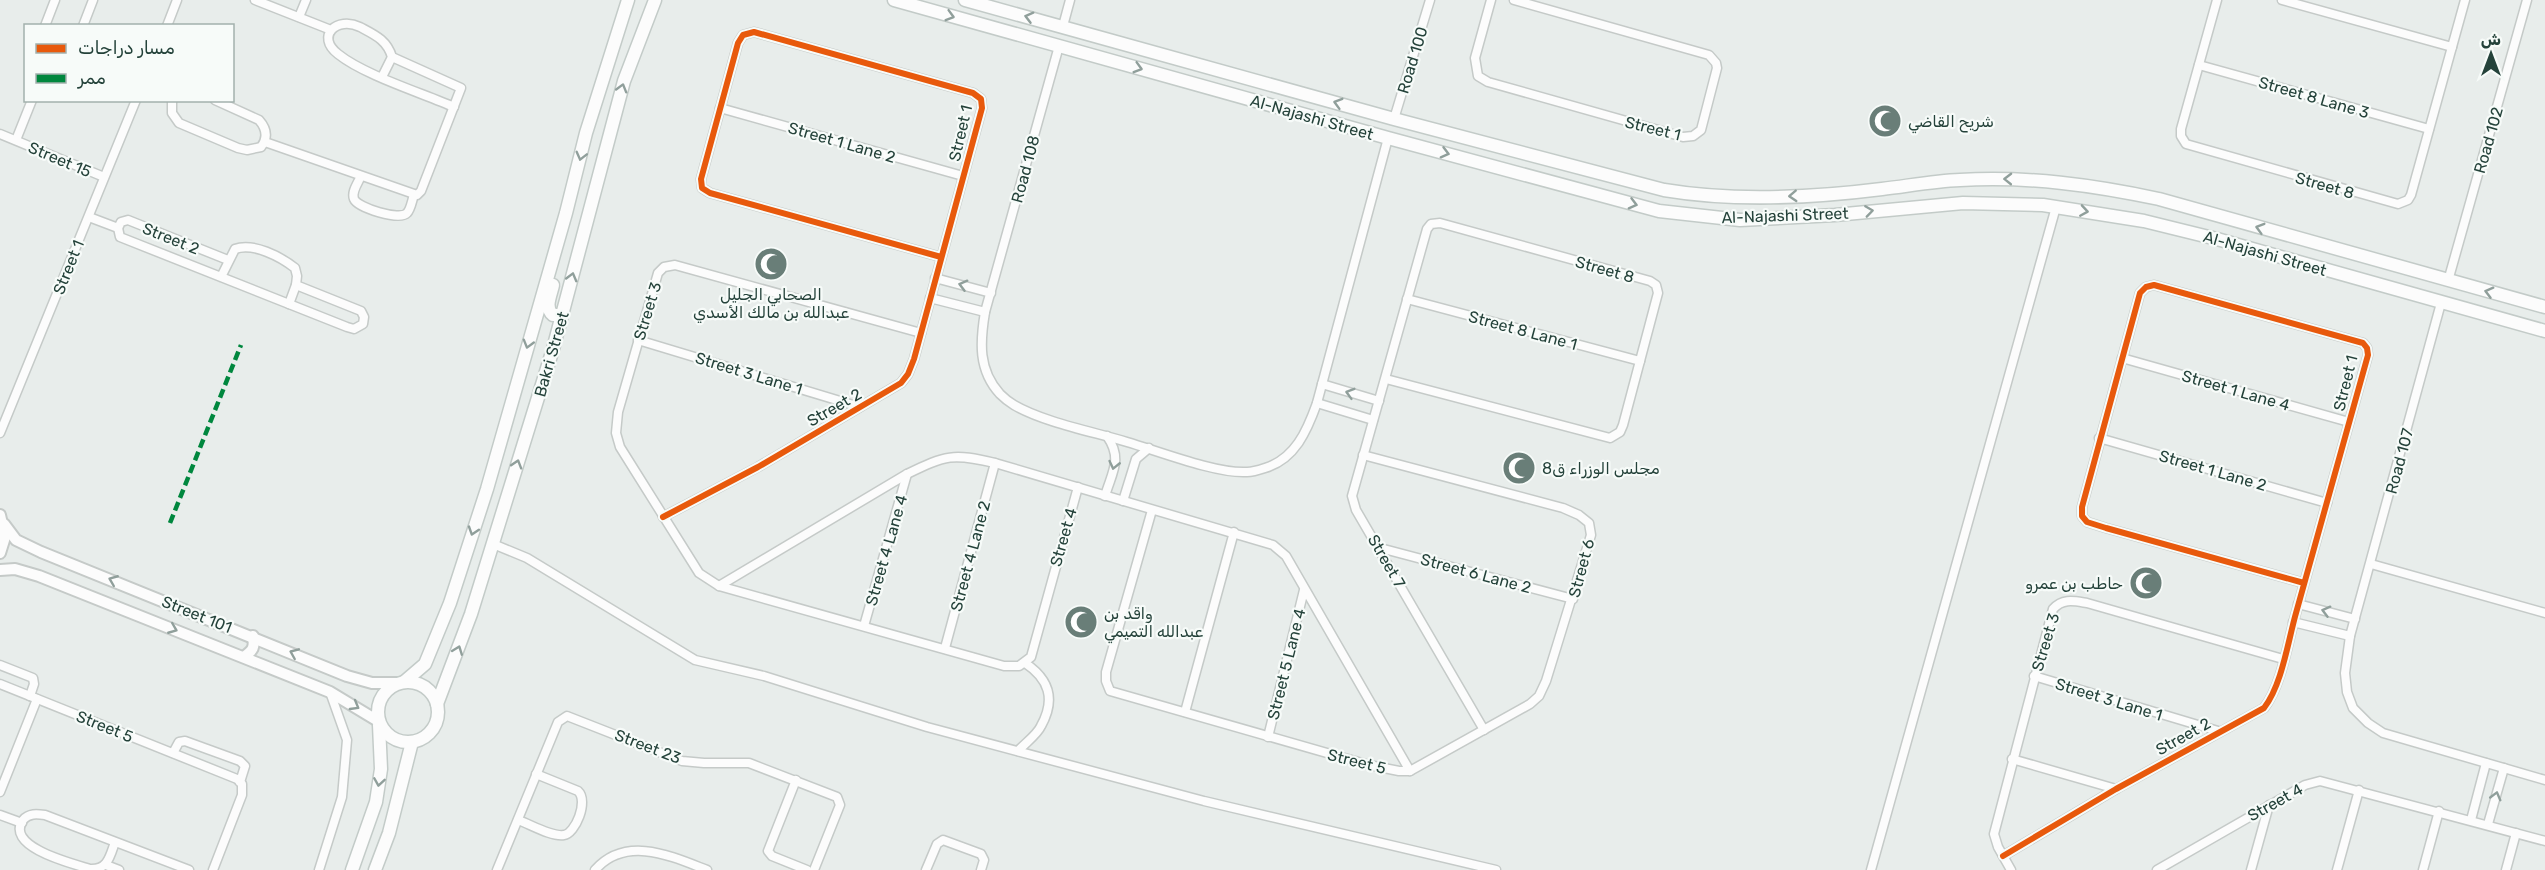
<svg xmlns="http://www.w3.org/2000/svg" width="2545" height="870" viewBox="0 0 2545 870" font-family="Rubik,'Noto Naskh Arabic',sans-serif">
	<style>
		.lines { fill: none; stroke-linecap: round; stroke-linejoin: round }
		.minor-casing { stroke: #c5cac8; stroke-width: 11 }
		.tertiary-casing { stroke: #c5cac8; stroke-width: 14 }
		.secondary-casing { stroke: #c3cbc8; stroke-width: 15 }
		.minor { stroke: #fcfcfc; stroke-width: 8 }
		.tertiary { stroke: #fcfcfc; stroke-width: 10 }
		.secondary { stroke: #fcfcfc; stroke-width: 12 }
		.quiet { stroke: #00873e; stroke-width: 4.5; stroke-dasharray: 9 4.5; stroke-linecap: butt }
		.cycleway-casing { stroke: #f7fbf9; stroke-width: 10 }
		.cycleway { stroke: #e8590c; stroke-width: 6 }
		.oneway { stroke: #909f9b }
		.labels { text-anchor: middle; stroke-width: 4.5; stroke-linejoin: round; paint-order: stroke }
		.street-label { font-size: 16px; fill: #24423a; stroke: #f7fbf9 }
		.poi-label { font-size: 16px; fill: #24423a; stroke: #f7fbf9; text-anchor: start }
	</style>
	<rect width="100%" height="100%" fill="#e8edeb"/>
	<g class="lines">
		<g class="minor-casing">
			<g id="minor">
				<polyline points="255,0 331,30"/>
				<polyline points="1491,0 1475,58 1478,76 1488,82 1683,137 1693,136 1701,130 1717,68 1716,63 1709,55 1514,0"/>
				<polyline points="2217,0 2181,129 2181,136 2186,144 2398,204 2408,200 2411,195 2465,0"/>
				<polyline points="2282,0 2452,47"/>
				<polyline points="299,17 306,0"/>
				<polyline points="45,26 55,0"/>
				<polyline points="83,26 93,0"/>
				<polyline points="167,26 177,0"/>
				<polyline points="1063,26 1070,0"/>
				<path d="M1059 46 985 312C980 342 978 370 1000 394 1004 398 1009 402 1014 405 1043 422 1094 432 1127 442 1158 451 1217 474 1247 472 1252 472 1259 470 1265 468 1295 459 1307 431 1317 403L1388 138"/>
				<polyline points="2199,65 2429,129"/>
				<path d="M382 77 392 57C387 40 375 35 360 27 337 16 315 36 338 54 364 75 422 93 454 107"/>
				<path d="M172 100V113L179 123 238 148 247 150 261 147C268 138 267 129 259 120L215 100"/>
				<polyline points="720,108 963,176"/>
				<polyline points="1394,119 1430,0"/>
				<polyline points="0,134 104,177"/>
				<polyline points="16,140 32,100"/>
				<polyline points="265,142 417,195 421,191 461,88 392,57"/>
				<path d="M361 176C358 183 351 192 354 199 358 208 400 221 407 213 411 209 412 200 414 195"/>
				<path d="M89 217 118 228 120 237 347 327 354 329 363 324 364 317 361 311 296 285 297 276 295 268C281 257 253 242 235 249L221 277"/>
				<polyline points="118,228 121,222 128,220 228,260"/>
				<polyline points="935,278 991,293"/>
				<polyline points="2448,281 2527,0"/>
				<polyline points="930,298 985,312"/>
				<polyline points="1407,299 1640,361"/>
				<polyline points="2441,303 2350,636 2345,673 2347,692 2353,708 2368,723 2383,733 2545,780"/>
				<polyline points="289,304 296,285"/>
				<polyline points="921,333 675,265 664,267 658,273 618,412 616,433 620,447 699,573 719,586 1004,666 1019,666 1031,657 1078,487"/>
				<polyline points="638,340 860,407"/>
				<polyline points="2122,358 2349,422"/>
				<polyline points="1386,379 1610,438 1620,432 1623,425 1658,293 1656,285 1650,281 1440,223 1431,224 1427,229 1352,496 1356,510 1484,730"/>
				<polyline points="1322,384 1379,401"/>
				<polyline points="1317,403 1373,420"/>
				<polyline points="0,433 136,100"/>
				<polyline points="2099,438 2327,503"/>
				<path d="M1105 496C1112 472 1123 459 1107 436"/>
				<polyline points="1123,501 1136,459 1149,448"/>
				<polyline points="1152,510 1106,672 1106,681 1110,691 1369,765 1399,771 1410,771 1530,704 1539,696 1546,681 1591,535 1589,523 1579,515 1563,508 1363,455"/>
				<polyline points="663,517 758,467 901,383 908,374 914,359 982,108 981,99 973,93 754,32 743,35 738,43 701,179 702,188 710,193 941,257"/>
				<polyline points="493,544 527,558 695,660 764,676 927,727 1204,801 1496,870"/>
				<polyline points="1380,548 1573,599"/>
				<polyline points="2371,564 2545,613"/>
				<path d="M719 586 907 474C946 455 953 453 995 463L1273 545 1286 556 1410 771"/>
				<polyline points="2298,604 2355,619"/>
				<polyline points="2293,622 2350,636"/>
				<polyline points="864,626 907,474"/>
				<polyline points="945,648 995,463"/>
				<polyline points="0,665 33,678 34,684 30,696"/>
				<polyline points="2034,676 2218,731"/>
				<polyline points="0,684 237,779 242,784 242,795 213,870"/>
				<polyline points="1185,712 1234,532"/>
				<polyline points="1268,737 1304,590"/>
				<path d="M1018 751C1025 743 1037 735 1041 726 1056 699 1049 679 1025 663"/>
				<polyline points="173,753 179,742 185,741 240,761 245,766 240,782"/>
				<polyline points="2012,759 2116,789"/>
				<polyline points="796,780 768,851 772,856 807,870"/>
				<polyline points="0,792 37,699"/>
				<polyline points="0,815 22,823"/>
				<path d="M518 820C530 824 551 837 564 835 575 834 589 801 578 791L536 774"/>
				<polyline points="2471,820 2486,763"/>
				<polyline points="2488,824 2504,768"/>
				<path d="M115 842C110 856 108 870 90 869 74 864 4 847 23 820 29 813 37 814 45 815L189 870"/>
				<path d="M2003 856 2116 789 2264 708C2282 685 2288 641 2296 613 2320 527 2344 441 2368 355L2367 348 2363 343 2154 285 2146 287 2140 293 2082 507V516L2087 522 2106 528 2304 583"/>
				<polyline points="106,865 119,870"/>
				<polyline points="319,870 342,797 347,740 330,692"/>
				<polyline points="497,870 558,722 567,716 682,761 704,763 749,763 837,797 840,805 814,870"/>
				<path d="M595 870C626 835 671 856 707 870"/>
				<polyline points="926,870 937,844 943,840 981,854 984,860 981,870"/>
				<polyline points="1871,870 2056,207"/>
				<path d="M2011 870 1998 847 1994 834 2053 609C2063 598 2074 601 2087 603L2283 659"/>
				<polyline points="2157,870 2305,785 2320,781 2545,841"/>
				<polyline points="2251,870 2269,805"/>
				<polyline points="2337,870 2359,790"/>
				<polyline points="2423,870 2439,811"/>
				<polyline points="2506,870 2516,833"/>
			</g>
		</g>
		<g class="tertiary-casing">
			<g id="tertiary">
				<polyline points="0,515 5,537 0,553"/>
				<polyline points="4,524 16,540 41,552 347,676 372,683 398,683"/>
				<polyline points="0,570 15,569 39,576 330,692 378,721"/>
				<path d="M244 657C253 650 255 648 253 636"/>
			</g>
		</g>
		<g class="secondary-casing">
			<g id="secondary">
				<polyline points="894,0 1388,138 1659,211 1740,220 1835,215 1963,203 2043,205 2144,221 2217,239 2545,331"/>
				<path d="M965 0 1394 119 1664 190C1736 202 1810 198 1882 189 1908 186 1934 181 1960 180 2028 176 2093 185 2159 199L2545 307"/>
				<path d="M553 285C551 295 544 308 553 315H562"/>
				<circle cx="408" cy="712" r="30"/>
				<polyline points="404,682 425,664 450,603 487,489 566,213 586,133 628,0"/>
				<polyline points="437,704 471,614 553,349 624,81 655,0"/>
				<polyline points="352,870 376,802 381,769 379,725"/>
				<polyline points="375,870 389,833 412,742"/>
			</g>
		</g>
		<use href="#minor" class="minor"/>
		<use href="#tertiary" class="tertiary"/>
		<use href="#secondary" class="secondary"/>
		<polyline class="quiet" points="170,523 241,345"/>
		<g class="cycleway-casing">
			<g id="cycleway">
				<polyline points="663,517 758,467 901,383 908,374 914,359 982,108 981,99 973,93 754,32 743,35 738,43 701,179 702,188 710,193 941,257"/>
				<path d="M2003 856 2116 789 2264 708C2282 685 2288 641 2296 613 2320 527 2344 441 2368 355L2367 348 2363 343 2154 285 2146 287 2140 293 2082 507V516L2087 522 2106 528 2304 583"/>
			</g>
		</g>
		<use href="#cycleway" class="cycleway"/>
	</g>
	<defs><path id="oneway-chevron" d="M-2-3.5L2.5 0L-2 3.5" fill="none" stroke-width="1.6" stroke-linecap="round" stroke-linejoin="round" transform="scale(1.5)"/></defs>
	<g class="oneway">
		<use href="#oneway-chevron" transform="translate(950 16) rotate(16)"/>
		<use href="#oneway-chevron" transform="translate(1029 17) rotate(-165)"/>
		<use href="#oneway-chevron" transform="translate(1138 68) rotate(16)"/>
		<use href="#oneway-chevron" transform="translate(622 88) rotate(-74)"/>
		<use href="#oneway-chevron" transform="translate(1338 103) rotate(-164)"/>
		<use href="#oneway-chevron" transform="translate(1445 153) rotate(15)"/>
		<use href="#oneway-chevron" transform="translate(581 156) rotate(104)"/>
		<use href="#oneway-chevron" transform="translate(2008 179) rotate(-179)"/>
		<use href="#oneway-chevron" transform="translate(1793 196) rotate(177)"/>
		<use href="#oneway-chevron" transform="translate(1633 204) rotate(15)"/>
		<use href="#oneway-chevron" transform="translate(1869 211) rotate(-8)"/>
		<use href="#oneway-chevron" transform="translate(2084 211) rotate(9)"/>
		<use href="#oneway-chevron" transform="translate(2260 228) rotate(-164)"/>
		<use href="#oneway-chevron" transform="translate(572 277) rotate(-75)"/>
		<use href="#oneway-chevron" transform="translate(963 285) rotate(-165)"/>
		<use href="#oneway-chevron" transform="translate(2489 292) rotate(-165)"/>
		<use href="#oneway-chevron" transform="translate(528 344) rotate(106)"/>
		<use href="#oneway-chevron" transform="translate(1350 393) rotate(-164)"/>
		<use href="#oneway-chevron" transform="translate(517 464) rotate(-73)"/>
		<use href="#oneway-chevron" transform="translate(1114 465) rotate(103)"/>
		<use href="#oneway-chevron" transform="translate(473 531) rotate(108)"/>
		<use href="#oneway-chevron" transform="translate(113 580) rotate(-158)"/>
		<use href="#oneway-chevron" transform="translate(2326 611) rotate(-165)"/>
		<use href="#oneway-chevron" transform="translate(173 629) rotate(22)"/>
		<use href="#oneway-chevron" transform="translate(458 650) rotate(-69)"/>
		<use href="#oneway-chevron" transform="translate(294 653) rotate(-157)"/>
		<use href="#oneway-chevron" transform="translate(355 706) rotate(30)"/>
		<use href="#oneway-chevron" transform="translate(379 782) rotate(99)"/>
		<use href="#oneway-chevron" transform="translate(2496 796) rotate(-75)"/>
	</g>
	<defs>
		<g id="mosque-disc" transform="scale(1.725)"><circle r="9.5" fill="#697e78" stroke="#f7fbf9"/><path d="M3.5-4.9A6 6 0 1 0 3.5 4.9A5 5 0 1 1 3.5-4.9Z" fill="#fff"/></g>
	</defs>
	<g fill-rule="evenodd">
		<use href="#mosque-disc" x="1885" y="121"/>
		<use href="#mosque-disc" x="771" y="264"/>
		<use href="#mosque-disc" x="1519" y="468"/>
		<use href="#mosque-disc" x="2146" y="583"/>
		<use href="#mosque-disc" x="1081" y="622"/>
	</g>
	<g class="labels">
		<g class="street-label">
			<text transform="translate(1412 60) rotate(-73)" y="6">Road 100</text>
			<text transform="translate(2314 97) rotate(16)" y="6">Street 8 Lane 3</text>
			<text transform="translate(1312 117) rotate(16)" y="6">Al-Najashi Street</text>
			<text transform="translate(1653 128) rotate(14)" y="6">Street 1</text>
			<text transform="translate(960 133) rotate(-77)" y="6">Street 1</text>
			<text transform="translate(2488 140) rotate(-74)" y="6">Road 102</text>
			<text transform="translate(842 142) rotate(16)" y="6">Street 1 Lane 2</text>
			<text transform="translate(60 159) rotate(23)" y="6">Street 15</text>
			<text transform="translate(1025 169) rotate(-75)" y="6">Road 108</text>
			<text transform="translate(2325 185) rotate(16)" y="6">Street 8</text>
			<text transform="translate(1785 215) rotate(-2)" y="6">Al-Najashi Street</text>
			<text transform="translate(171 238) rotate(22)" y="6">Street 2</text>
			<text transform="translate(2265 253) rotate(16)" y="6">Al-Najashi Street</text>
			<text transform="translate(68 267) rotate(-68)" y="6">Street 1</text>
			<text transform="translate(1605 269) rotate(16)" y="6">Street 8</text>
			<text transform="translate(647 311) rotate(-73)" y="6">Street 3</text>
			<text transform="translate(1523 330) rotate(15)" y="6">Street 8 Lane 1</text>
			<text transform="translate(551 354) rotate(-74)" y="6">Bakri Street</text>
			<text transform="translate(749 373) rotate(17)" y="6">Street 3 Lane 1</text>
			<text transform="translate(2345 383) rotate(-76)" y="6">Street 1</text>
			<text transform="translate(2236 390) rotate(16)" y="6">Street 1 Lane 4</text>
			<text transform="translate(834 407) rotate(-30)" y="6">Street 2</text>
			<text transform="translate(2399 461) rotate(-75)" y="6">Road 107</text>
			<text transform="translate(2213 470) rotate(16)" y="6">Street 1 Lane 2</text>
			<text transform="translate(1063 537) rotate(-74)" y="6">Street 4</text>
			<text transform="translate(886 550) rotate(-74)" y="6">Street 4 Lane 4</text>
			<text transform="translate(970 556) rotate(-75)" y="6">Street 4 Lane 2</text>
			<text transform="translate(1387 561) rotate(60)" y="6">Street 7</text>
			<text transform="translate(1581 568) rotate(-75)" y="6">Street 6</text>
			<text transform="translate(1476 573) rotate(15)" y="6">Street 6 Lane 2</text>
			<text transform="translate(197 614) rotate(22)" y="6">Street 101</text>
			<text transform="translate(2045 642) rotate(-73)" y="6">Street 3</text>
			<text transform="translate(1286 664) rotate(-76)" y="6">Street 5 Lane 4</text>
			<text transform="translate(2109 699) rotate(17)" y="6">Street 3 Lane 1</text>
			<text transform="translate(105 726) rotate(22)" y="6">Street 5</text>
			<text transform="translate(2183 736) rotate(-29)" y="6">Street 2</text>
			<text transform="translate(648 746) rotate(21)" y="6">Street 23</text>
			<text transform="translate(1357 761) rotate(14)" y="6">Street 5</text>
			<text transform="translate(2275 802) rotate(-29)" y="6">Street 4</text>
		</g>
		<g class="poi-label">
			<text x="1908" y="127">شريح القاضي</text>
			<text x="771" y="300" text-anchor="middle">الصحابي الجليل<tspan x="771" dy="18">عبدالله بن مالك الأسدي</tspan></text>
			<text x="1542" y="474">مجلس الوزراء ق8</text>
			<text x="2123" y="589" text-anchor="end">حاطب بن عمرو</text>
			<text x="1104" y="619">واقد بن<tspan x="1104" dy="18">عبدالله التميمي</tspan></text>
		</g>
	</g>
	<rect x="24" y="24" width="210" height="78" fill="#f7fbf9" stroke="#a3b1ad" stroke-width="1.5"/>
	<rect x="36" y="44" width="30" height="9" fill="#e8590c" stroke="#a3b1ad" stroke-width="1.5"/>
	<text x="78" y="54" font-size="18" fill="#24423a">مسار دراجات</text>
	<rect x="36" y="74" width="30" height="9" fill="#00873e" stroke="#a3b1ad" stroke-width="1.5"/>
	<text x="78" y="84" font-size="18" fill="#24423a">ممر</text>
	<g transform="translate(2491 54)" stroke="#f7fbf9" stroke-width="4.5" paint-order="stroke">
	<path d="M0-4.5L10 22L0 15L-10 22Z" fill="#24423a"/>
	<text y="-9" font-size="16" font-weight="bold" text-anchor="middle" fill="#24423a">ش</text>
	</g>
</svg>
